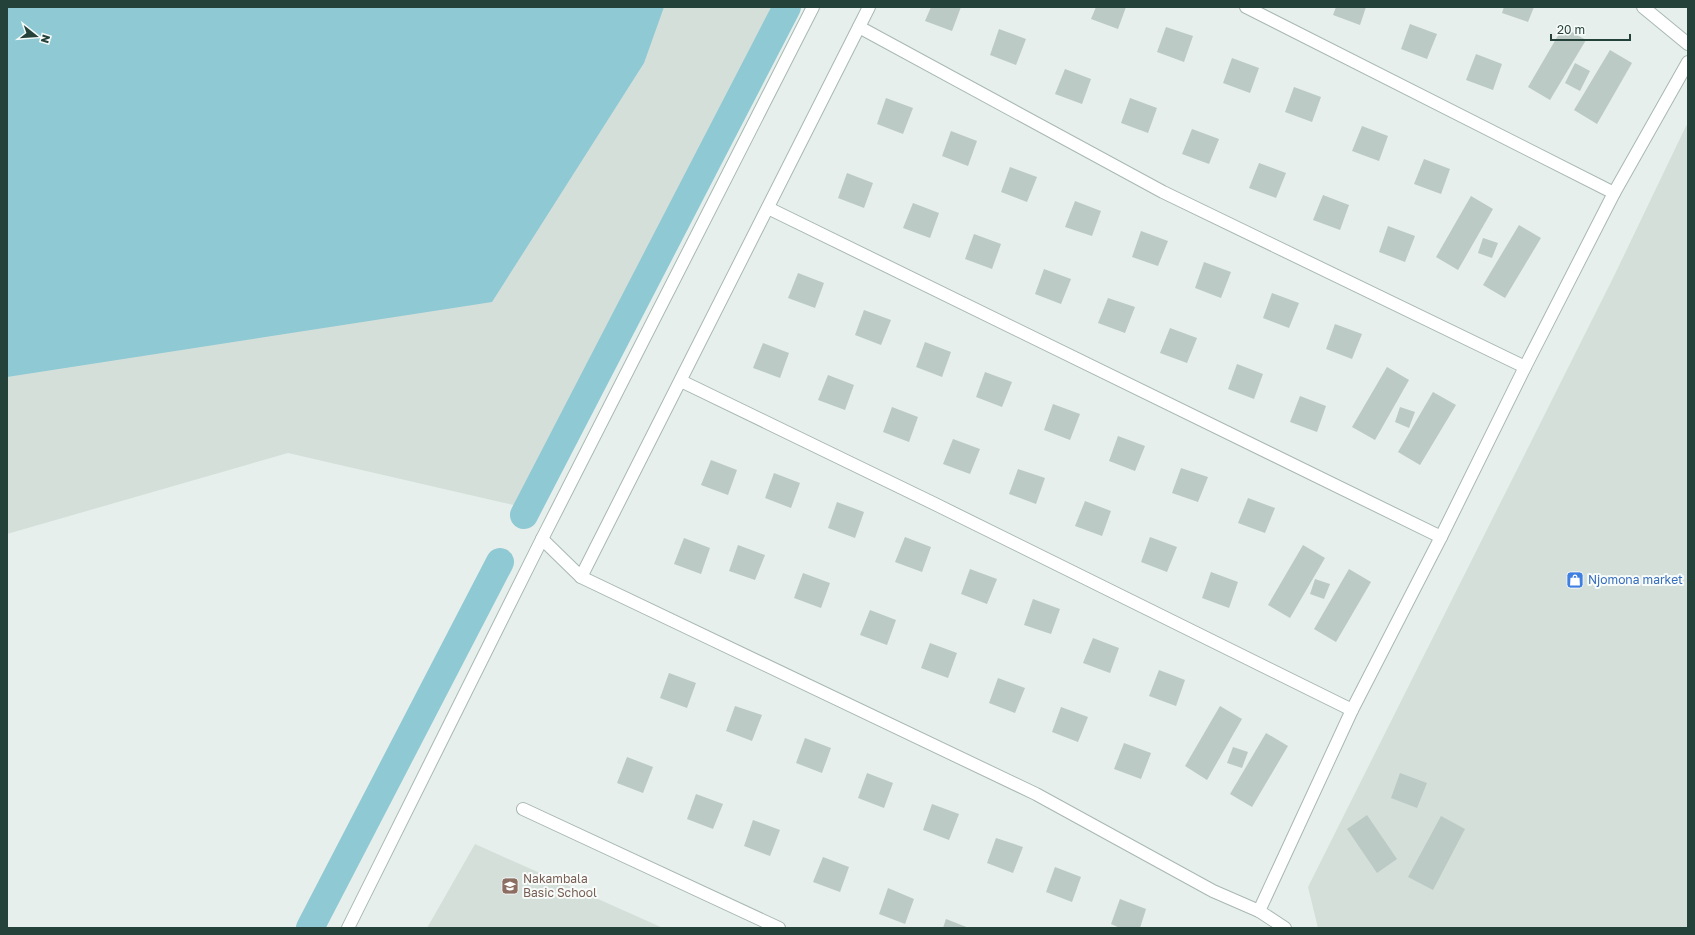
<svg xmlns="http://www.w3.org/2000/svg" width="1695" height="935" viewBox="0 0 1695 935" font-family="'Golos Text',sans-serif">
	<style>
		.built { fill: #d4dfda }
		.water { fill: #8ec9d4 }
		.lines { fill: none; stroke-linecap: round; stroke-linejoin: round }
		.canal { stroke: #8ec9d4; stroke-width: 28 }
		.building { fill: #bbcac4 }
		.service-casing { stroke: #a8b8b2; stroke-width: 14 }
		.service { stroke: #fff; stroke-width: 12 }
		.labels { text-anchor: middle; stroke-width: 4; stroke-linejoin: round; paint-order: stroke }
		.shop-label { font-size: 12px; fill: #366cbe; stroke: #f7fbf9; text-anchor: start }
		.education-label { font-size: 12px; fill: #785e54; stroke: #f7fbf9; text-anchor: start }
	</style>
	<rect width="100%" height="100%" fill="#e6efeb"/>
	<g class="built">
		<polygon points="7,7 782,7 531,509 288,453 7,534"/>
		<polygon points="1688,125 1688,928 1318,928 1308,887 1615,274 1686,126"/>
		<polygon points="475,844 663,928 427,928"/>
	</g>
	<polygon class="water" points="7,7 664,7 644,63 492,302 7,377"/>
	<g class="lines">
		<g class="canal">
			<polyline points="524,515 787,7"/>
			<polyline points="310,928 500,562"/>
		</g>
	</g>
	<g class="building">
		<polygon points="931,7 961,7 952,31 925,21"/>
		<polygon points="1096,7 1126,7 1118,29 1091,19"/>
		<polygon points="1336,7 1366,7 1360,25 1333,15"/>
		<polygon points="1504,7 1534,7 1528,22 1502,13"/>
		<polygon points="1410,24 1437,34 1427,59 1401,49"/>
		<polygon points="1166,27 1193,36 1184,62 1157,52"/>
		<polygon points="1563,27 1586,40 1550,100 1528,87"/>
		<polygon points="999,29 1026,39 1016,65 990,55"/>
		<polygon points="1610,50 1632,63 1597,124 1574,110"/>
		<polygon points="1476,54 1502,64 1493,90 1466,80"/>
		<polygon points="1232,58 1259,68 1250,93 1223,83"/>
		<polygon points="1575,63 1590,71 1580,91 1565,83"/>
		<polygon points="1065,69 1091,79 1082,104 1055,94"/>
		<polygon points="1294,87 1321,97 1312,122 1285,112"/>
		<polygon points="886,98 913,108 903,134 877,124"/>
		<polygon points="1130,98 1157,108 1148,133 1121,123"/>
		<polygon points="1362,126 1388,136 1379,161 1352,151"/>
		<polygon points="1192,129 1219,139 1209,164 1182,154"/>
		<polygon points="951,131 977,141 968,166 942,156"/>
		<polygon points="1424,159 1450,169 1441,194 1414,184"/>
		<polygon points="1259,163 1286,173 1276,198 1249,188"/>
		<polygon points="1010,167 1037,177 1027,202 1001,192"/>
		<polygon points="847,173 873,183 864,208 838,198"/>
		<polygon points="1323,195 1349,205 1340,230 1313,220"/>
		<polygon points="1471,196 1493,209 1458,270 1436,257"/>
		<polygon points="1075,201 1101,211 1092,236 1065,227"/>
		<polygon points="913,203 939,213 930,238 903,228"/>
		<polygon points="1519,225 1541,238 1505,298 1483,285"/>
		<polygon points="1388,226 1415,236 1405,262 1379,252"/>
		<polygon points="1141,231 1168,241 1158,266 1132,257"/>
		<polygon points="974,234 1001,244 992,269 965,259"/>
		<polygon points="1483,238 1498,243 1492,258 1478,253"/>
		<polygon points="1204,262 1231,272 1221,298 1195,288"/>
		<polygon points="1044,269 1071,279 1061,304 1035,294"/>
		<polygon points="798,273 824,283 815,308 788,298"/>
		<polygon points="1272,293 1299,303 1289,328 1263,318"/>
		<polygon points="1108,298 1135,307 1125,333 1098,323"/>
		<polygon points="864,310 891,320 881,345 855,335"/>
		<polygon points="1335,324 1362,334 1352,359 1326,349"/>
		<polygon points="1170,328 1197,338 1187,363 1160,353"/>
		<polygon points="925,342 951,352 942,377 916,367"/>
		<polygon points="763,343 789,353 780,378 753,368"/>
		<polygon points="1237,364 1263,374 1254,399 1228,389"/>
		<polygon points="1387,367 1409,380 1375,440 1352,427"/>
		<polygon points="985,372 1012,382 1002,407 976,397"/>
		<polygon points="828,375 854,385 845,410 818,400"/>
		<polygon points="1433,392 1456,405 1420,465 1398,452"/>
		<polygon points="1300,396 1326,406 1317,432 1290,422"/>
		<polygon points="1053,404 1080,414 1070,440 1044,430"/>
		<polygon points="892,407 918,417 909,442 883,432"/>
		<polygon points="1400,407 1415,412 1409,428 1395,422"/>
		<polygon points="1118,436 1145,446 1135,471 1109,461"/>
		<polygon points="953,439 980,449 970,474 943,464"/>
		<polygon points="711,460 737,470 728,495 701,485"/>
		<polygon points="1181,468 1208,477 1198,502 1172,493"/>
		<polygon points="1018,469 1045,478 1036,504 1009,494"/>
		<polygon points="774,473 800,483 791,508 765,498"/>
		<polygon points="1248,498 1275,508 1265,533 1238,523"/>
		<polygon points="1085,501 1111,511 1102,536 1075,526"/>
		<polygon points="837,502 864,512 855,538 828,528"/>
		<polygon points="905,537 931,547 922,572 895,562"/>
		<polygon points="1150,537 1177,547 1167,572 1141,562"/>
		<polygon points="684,538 710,548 701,574 674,564"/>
		<polygon points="738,545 765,555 755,580 729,571"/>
		<polygon points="1303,545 1325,558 1290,618 1268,605"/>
		<polygon points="970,569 997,579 987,604 961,594"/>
		<polygon points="1349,569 1371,582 1336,642 1314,629"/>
		<polygon points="1211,572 1238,582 1229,608 1202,598"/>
		<polygon points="803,573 830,583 821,608 794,598"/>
		<polygon points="1315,579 1330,584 1324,599 1310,594"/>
		<polygon points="1033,599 1060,609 1051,634 1024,625"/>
		<polygon points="870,610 896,620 887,645 860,635"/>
		<polygon points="1093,638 1119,648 1110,673 1083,663"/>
		<polygon points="930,643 957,653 948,678 921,668"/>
		<polygon points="1159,670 1185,680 1176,706 1149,696"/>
		<polygon points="669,673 696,683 687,708 660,698"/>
		<polygon points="998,678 1025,688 1015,713 989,703"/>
		<polygon points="735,706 762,715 752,741 726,731"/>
		<polygon points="1220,706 1242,719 1207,780 1185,766"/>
		<polygon points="1061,707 1088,717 1078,742 1052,732"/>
		<polygon points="1266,733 1288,746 1252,807 1230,794"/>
		<polygon points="805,738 831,748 822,773 796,763"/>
		<polygon points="1124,743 1151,753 1141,779 1114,769"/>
		<polygon points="1233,747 1248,752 1242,768 1227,763"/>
		<polygon points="627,757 653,767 643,793 617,783"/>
		<polygon points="867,773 893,783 884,808 858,798"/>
		<polygon points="1400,773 1427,783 1417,808 1391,798"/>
		<polygon points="696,794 723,804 713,829 687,819"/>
		<polygon points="932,804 959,814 949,840 923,830"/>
		<polygon points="1367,815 1397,859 1377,873 1347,829"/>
		<polygon points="1441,816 1465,829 1433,890 1408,877"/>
		<polygon points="753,820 780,830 770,856 744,846"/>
		<polygon points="996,838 1023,847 1013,873 987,863"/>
		<polygon points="823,857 849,867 840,892 813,882"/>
		<polygon points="1055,867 1081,877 1072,902 1046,892"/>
		<polygon points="888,888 914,899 905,924 879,914"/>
		<polygon points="1120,899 1146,909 1140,928 1120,928 1111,924"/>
		<polygon points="946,919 969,928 943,928"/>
	</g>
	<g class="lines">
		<g class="service-casing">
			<g id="service">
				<polyline points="1246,7 1614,193"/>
				<polyline points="1643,7 1688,44"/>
				<polyline points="859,27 1163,192 1525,367"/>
				<polyline points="768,208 1441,537"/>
				<polyline points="681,381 935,504 1352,710"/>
				<polyline points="542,539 581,577 1036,794 1213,891 1259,911 1285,928"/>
				<polyline points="581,577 869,7"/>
				<polyline points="523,809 779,928"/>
				<polyline points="1259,911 1352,710 1441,537 1525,367 1614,193 1688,62"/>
				<polyline points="348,928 542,539 813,7"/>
			</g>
		</g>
		<use href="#service" class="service"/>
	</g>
	<defs>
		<g id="shop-square" transform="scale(0.9)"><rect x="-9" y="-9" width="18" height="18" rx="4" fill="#3f7fe0" stroke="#f7fbf9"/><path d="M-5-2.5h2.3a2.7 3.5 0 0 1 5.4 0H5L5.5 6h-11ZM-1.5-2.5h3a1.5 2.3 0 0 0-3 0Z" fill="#fff"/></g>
		<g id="school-square" transform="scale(0.9)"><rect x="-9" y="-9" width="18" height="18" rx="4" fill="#8d6e63" stroke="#f7fbf9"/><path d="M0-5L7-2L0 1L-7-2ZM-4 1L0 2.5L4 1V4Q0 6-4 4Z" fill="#fff"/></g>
	</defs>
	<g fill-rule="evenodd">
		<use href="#shop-square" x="1575" y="580"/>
		<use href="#school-square" x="510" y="886"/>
	</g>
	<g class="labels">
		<g class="shop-label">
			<text x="1588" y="584">Njomona market</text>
		</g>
		<g class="education-label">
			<text x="523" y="883">Nakambala<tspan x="523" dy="14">Basic School</tspan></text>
		</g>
	</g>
	<rect width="1695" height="935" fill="none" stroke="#24423a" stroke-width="16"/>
	<g transform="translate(36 36) rotate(107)" stroke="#f7fbf9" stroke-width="3" paint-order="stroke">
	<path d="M0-3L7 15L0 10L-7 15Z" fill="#24423a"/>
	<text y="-6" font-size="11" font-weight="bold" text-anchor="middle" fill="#24423a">N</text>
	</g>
	<path d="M1551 34v6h79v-6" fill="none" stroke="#24423a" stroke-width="2"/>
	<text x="1557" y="34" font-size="12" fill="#24423a" stroke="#f7fbf9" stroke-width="3" paint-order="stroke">20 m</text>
</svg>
